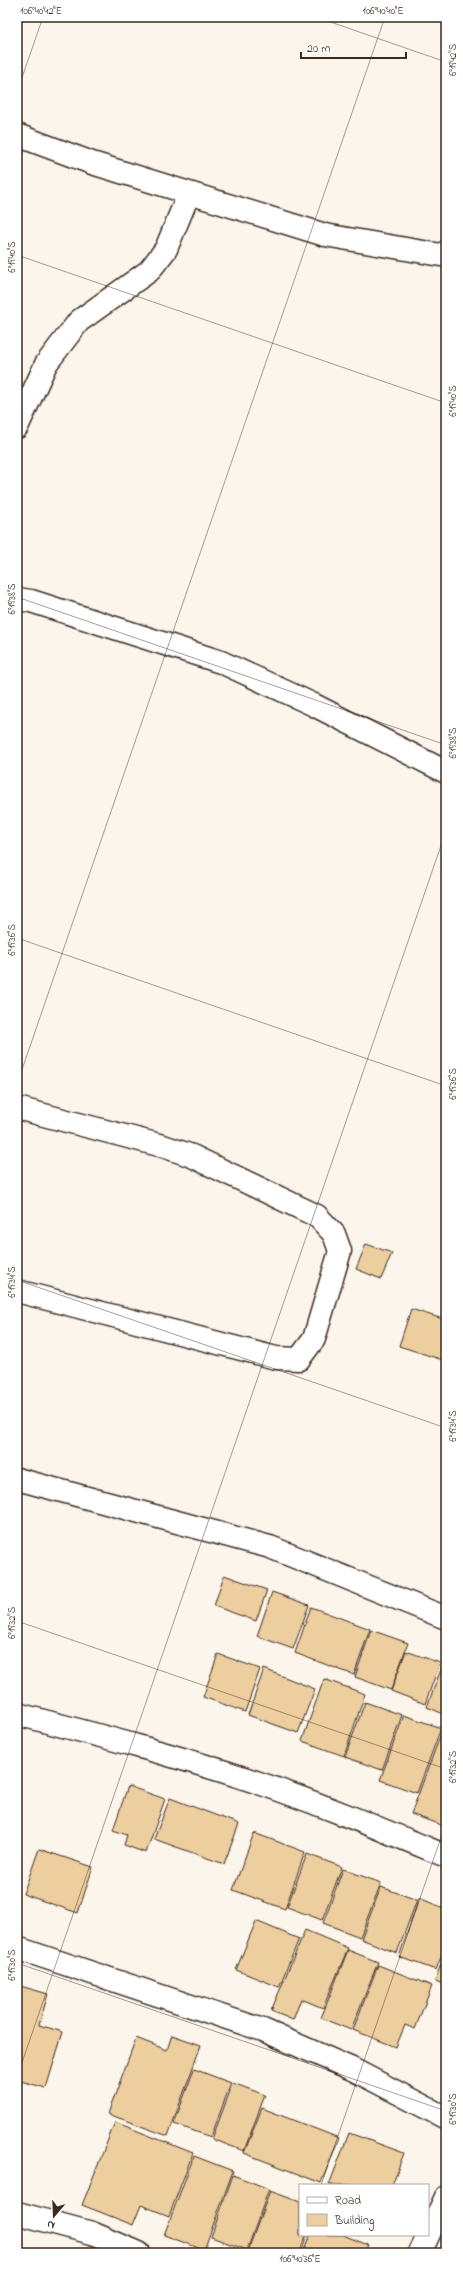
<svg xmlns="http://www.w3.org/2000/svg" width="463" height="2270" font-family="'Indie Flower',sans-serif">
<rect width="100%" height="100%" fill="#fbf5ec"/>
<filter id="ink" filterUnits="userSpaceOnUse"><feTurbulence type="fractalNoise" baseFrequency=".025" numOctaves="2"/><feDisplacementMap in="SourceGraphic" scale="8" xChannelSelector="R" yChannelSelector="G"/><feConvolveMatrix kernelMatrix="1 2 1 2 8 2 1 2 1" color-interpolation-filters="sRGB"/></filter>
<g filter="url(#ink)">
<!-- building -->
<path fill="#edce9f" stroke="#3b2a1e" d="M366 1244 392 1253 381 1279 356 1269Z
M411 1309 446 1320V1361L399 1346Z
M224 1575 267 1590 256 1621 214 1606Z
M272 1592 309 1605 293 1649 257 1636Z
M311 1607 370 1629 354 1675 295 1653Z
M371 1630 408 1643 391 1690 355 1677Z
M406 1651 440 1663 425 1704 391 1691Z
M218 1654 260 1669 245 1712 203 1697Z
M443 1664 446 1665V1715L427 1707Z
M264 1669 315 1689 298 1733 248 1715Z
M324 1679 365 1694 344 1756 302 1741Z
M365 1702 402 1715 382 1770 345 1757Z
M404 1715 441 1728 417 1793 380 1780Z
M442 1731 446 1732V1827L411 1814Z
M128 1786 165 1799 146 1853 124 1845 127 1835 113 1830Z
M170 1798 239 1824 224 1864 154 1839Z
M254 1833 305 1852 285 1909 233 1890Z
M39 1849 93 1867 78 1913 23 1894Z
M307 1854 342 1867 322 1920 287 1907Z
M343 1869 381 1883 360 1937 323 1923Z
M381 1887 417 1900 397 1953 361 1939Z
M419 1898 446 1909V1944L436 1970 399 1957Z
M256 1921 299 1939 279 1987 236 1970Z
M305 1930 348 1948 323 2008 301 1999 293 2020 271 2011Z
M348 1950 378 1962 351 2030 321 2018Z
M446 1950V1985L435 1981Z
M378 1965 432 1986 415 2029 405 2025 396 2047 353 2030Z
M17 1985 48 1994 39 2025 63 2032 46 2088 17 2080Z
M172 2035 201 2045 168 2136 108 2114 136 2038 167 2050Z
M194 2069 231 2083 211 2137 174 2124Z
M233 2083 265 2095 244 2151 212 2139Z
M262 2108 339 2138 321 2183 244 2153Z
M115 2122 193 2153 169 2216 141 2205 133 2225 82 2205Z
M349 2133 404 2153 392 2185H329Z
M194 2156 233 2171 204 2250 164 2235Z
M233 2175 269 2189 247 2250 211 2237Z
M270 2191 300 2202V2235H307L301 2253H247Z
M310 2235H343L368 2245 364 2253H303Z"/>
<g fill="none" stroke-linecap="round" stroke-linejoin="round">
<!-- minor casing -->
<g stroke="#3b2a1e" stroke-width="25">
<path id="minor" d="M17 135 92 163 325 235 441 255 446 252
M17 427 46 364 79 321 149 271 166 249 189 193
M17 599 31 601 221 662 314 705 446 772
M17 1108 163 1146 192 1156 317 1216 334 1234 340 1251 314 1339 299 1359 276 1358 17 1291
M17 1479 270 1547 446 1618
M17 1714C98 1735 178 1756 256 1782 321 1804 383 1830 446 1856
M17 1948 263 2030 352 2069 446 2118
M17 2213 92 2233 139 2253
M420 2253 446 2197"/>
</g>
<!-- minor -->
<use href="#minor" stroke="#fff" stroke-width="22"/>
</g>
</g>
<!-- ticks -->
<path fill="none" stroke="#3b2a1e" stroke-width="1" stroke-opacity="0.45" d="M316 17 446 62M17 92 43 17M17 255 446 403M17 597 446 745M17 938 446 1086M17 1084 385 17M17 1280 446 1428M17 1621 446 1769M17 1963 446 2111M17 2077 446 831M321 2185 446 1823M298 2253 304 2235"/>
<!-- margin -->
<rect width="463" height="2270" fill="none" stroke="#fff" stroke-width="44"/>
<!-- legend -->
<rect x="299" y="2184" width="130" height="52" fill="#ffffff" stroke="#b1aaa5"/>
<rect x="307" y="2197" width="20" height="6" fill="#ffffff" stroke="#b1aaa5"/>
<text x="335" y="2204" font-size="12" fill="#3b2a1e">Road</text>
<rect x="307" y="2214" width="20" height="12" fill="#edce9f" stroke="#b1aaa5"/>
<text x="335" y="2224" font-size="12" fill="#3b2a1e">Building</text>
<!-- north arrow -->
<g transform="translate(54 2216) rotate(199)" stroke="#ffffff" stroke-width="3" paint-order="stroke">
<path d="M0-3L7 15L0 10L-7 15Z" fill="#3b2a1e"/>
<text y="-6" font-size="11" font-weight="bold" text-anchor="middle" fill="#3b2a1e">N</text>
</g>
<!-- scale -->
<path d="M301 52v6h105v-6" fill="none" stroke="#3b2a1e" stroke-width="2"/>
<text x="307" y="52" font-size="12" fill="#3b2a1e" stroke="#ffffff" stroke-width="3" paint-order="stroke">20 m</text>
<rect x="22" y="22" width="419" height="2226" fill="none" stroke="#3b2a1e" stroke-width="1.5"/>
<g font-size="10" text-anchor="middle" fill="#3b2a1e">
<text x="41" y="14">106°40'42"E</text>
<text x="383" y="14">106°40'40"E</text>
<text transform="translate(452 60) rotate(-90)" y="4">6°19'42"S</text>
<text transform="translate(11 257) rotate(-90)" y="4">6°19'40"S</text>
<text transform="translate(452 401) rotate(-90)" y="4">6°19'40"S</text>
<text transform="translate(11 599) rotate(-90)" y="4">6°19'38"S</text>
<text transform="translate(452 743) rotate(-90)" y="4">6°19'38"S</text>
<text transform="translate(11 940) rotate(-90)" y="4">6°19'36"S</text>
<text transform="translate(452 1084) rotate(-90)" y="4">6°19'36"S</text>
<text transform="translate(11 1282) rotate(-90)" y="4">6°19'34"S</text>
<text transform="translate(452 1426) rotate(-90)" y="4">6°19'34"S</text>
<text transform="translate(11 1623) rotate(-90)" y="4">6°19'32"S</text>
<text transform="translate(452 1767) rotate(-90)" y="4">6°19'32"S</text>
<text transform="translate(11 1965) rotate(-90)" y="4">6°19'30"S</text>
<text transform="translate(452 2109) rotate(-90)" y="4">6°19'30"S</text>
<text x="300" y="2262">106°40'36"E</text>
</g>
</svg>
